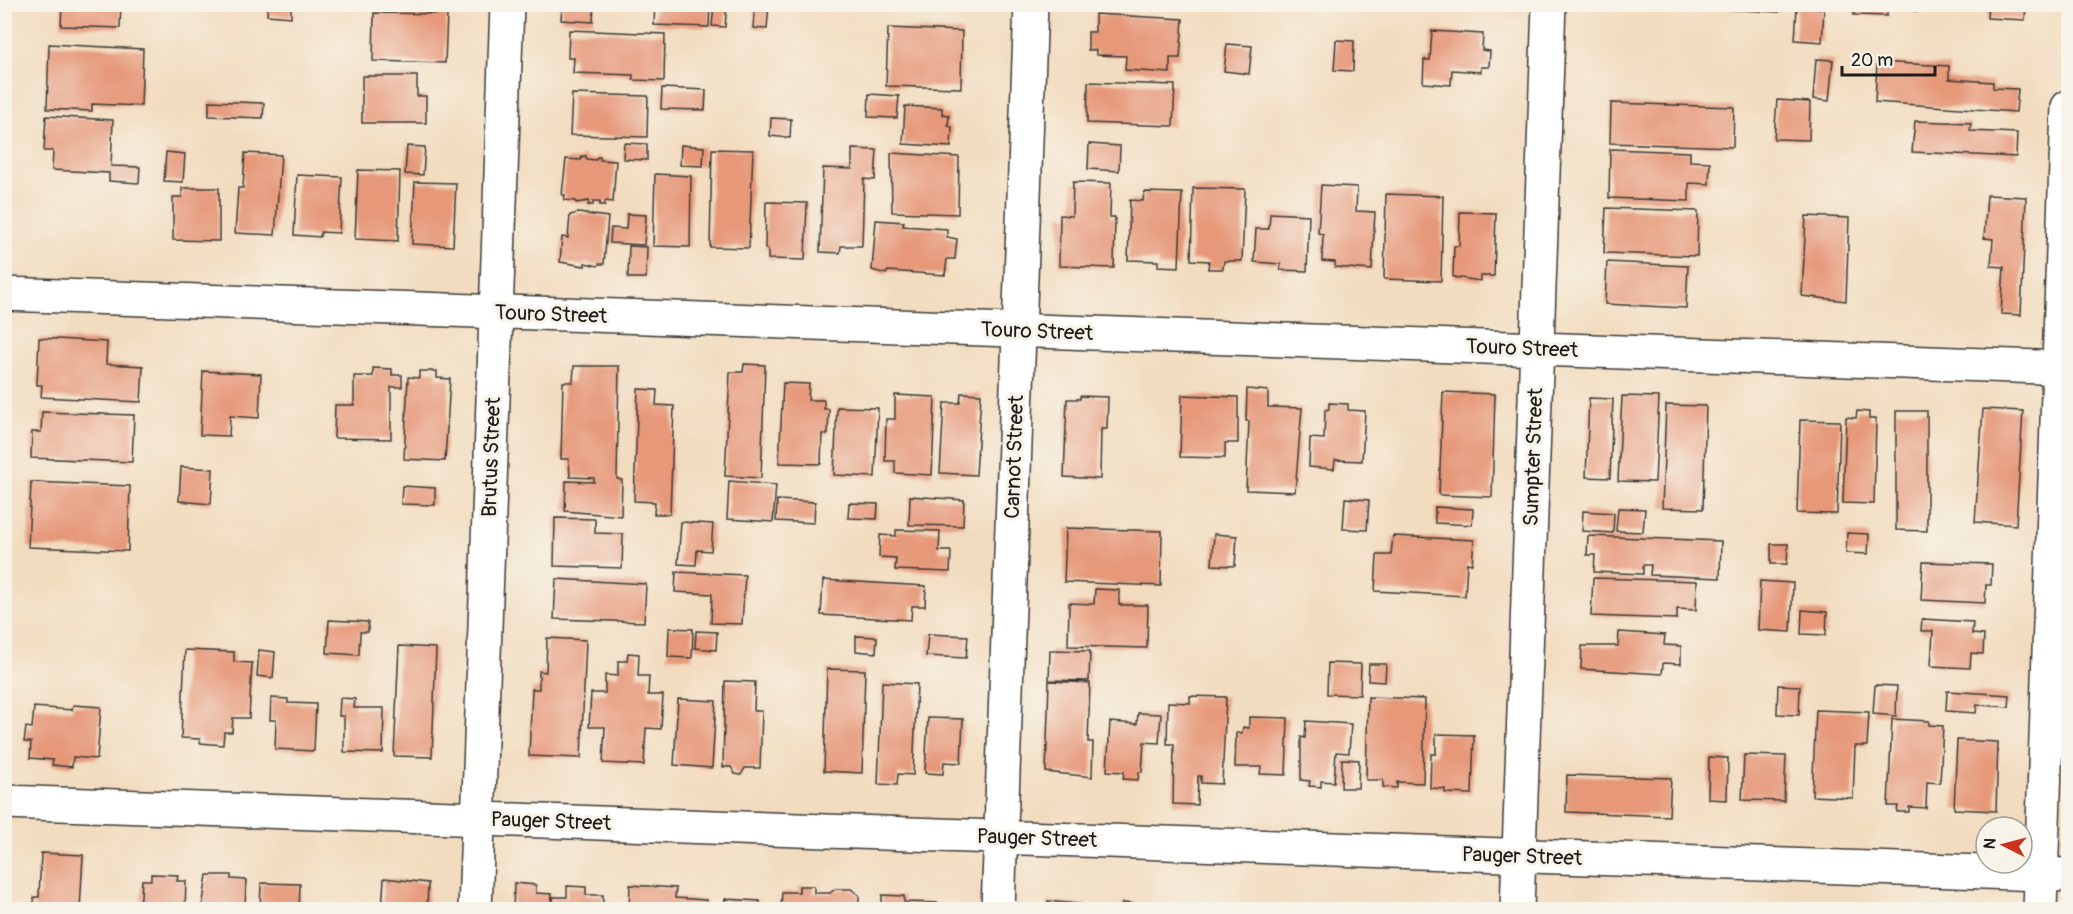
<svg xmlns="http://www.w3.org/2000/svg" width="2073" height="914" font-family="Pangolin,sans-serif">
<rect width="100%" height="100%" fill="#f7f3e8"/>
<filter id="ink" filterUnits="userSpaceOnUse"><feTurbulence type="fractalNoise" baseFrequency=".0167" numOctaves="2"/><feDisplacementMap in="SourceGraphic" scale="12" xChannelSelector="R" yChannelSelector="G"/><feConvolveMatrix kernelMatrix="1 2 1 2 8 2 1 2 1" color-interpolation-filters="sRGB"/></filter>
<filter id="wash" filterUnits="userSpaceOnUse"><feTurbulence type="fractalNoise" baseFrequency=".008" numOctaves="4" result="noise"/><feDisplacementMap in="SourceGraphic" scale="24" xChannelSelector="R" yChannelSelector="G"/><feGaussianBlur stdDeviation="1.35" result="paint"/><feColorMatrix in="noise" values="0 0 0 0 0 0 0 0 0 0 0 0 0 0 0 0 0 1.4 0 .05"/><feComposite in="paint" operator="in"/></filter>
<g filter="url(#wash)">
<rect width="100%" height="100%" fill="#f2dcbf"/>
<g id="blocks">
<!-- building -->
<path fill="#e69879" d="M62 4H121L120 28 61 26Z
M268 4H291V17L267 15Z
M562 4H594L593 22 561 20Z
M655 4H710L709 27 654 25Z
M714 4H727L725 27 712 26Z
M755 4H769L767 29 753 28Z
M1726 4H1779V12L1725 9Z
M1854 4H1887V16L1854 15Z
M1915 4H1935V7H1925V11H1914Z
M1988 4H2026L2025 20 1987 18Z
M1797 7 1824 9 1822 42 1795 40Z
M374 13 447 14 445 63 373 61Z
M1095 14 1183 19 1180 58H1170V73L1125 70 1126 56 1096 55V50H1088V32H1095Z
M888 28 962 31 961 88 886 86Z
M569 30 665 34 664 81 633 80V75L573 73 574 58H568Z
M1432 31 1483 34 1482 50 1490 51 1489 67H1481V72L1452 70 1451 85 1423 83 1424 60H1430Z
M1336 40 1354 41 1353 71 1334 70Z
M49 44 143 49 141 106 92 104V111L47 109Z
M1227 44 1252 46 1249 74 1224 71Z
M1816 59 1833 60 1829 101 1813 99Z
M1877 62 1949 66V79L1993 82V88L2018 89 2016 112 1875 102Z
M362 76H417V96H426V123H362Z
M1088 82 1175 85 1173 126 1087 123Z
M662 88 706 90 705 110 661 109Z
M572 94 648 96 647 137 570 135Z
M869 94 899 96 897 118 868 117Z
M1777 100 1810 102 1809 140 1774 139Z
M209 101 264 103 263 118 209 116Z
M1611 103 1734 107 1733 147 1610 143Z
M905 106 942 108V114L949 115 948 126 952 127 951 147 903 144Z
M46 116 113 120 111 166 140 167 139 183 109 181V173L52 170 53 151H44Z
M771 118 791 119 790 138 770 136Z
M1915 121 1971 123 1970 131 2017 133 2016 157 1912 152Z
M624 143 647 144V160L623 159Z
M1089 144 1120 146 1119 171 1088 169Z
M681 145 704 147 703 166 680 165Z
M407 146 425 147 423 175 405 174Z
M712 149 753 150 749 248 710 247Z
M852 149 877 150 875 180 864 179 862 246H841L840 253 820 252 823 168 852 169Z
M1610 149 1690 152V161L1710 162 1709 184 1689 183V201L1609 198Z
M166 152 185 154 183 182 164 181Z
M245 153 281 155 275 235 235 233 238 188H243Z
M891 153 959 157 958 214 892 212Z
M582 156H586V159L596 160 597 157H600V160L616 161 613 202 605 201V205H600V201H593V205H588L589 201 576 203V201L564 200 565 195H562L566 159 581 160Z
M358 170 400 171 398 241 355 239Z
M655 174 691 176 690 247 653 246Z
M297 175 342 177 339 233 321 232 320 237 294 235Z
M415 182 456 183 453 246 412 244Z
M1073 182 1111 183 1110 217H1115L1114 268 1059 266 1060 215 1072 216Z
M1321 185 1357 187 1356 211 1375 212 1372 270 1335 267V262L1322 261 1323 234 1318 233Z
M182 188H219V241L173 240V197H182Z
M1193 188 1245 189 1242 261H1224L1223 269H1208L1209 261 1191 260Z
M1144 192 1182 193 1179 267 1158 266V261L1128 260 1130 200 1143 201Z
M1386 194 1443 196 1441 281 1384 279Z
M1987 195 2026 197 2021 315 2001 314 2004 267 1991 266 1993 239 1984 238Z
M766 202 807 203 805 260 768 259V249L765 248Z
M1606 208 1698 211 1697 256 1604 253Z
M1460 212 1496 213 1494 276H1481V281L1453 277 1454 246H1459Z
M578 213 608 217 604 264H599L598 266 585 263V266L560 262 562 237 568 238 570 215Z
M1270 213 1309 215 1307 271 1280 270 1281 264 1254 262 1256 229H1269Z
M627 214 646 215 644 245 610 243 611 228 626 229Z
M1806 216 1849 218 1846 301 1802 296Z
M876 220 904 222 903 226 947 229V237L957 239 955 259H947L945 275 888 271 886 274 872 270Z
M629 246 647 247 646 278H628Z
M1607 262 1688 266 1686 308 1605 304Z
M39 338 107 342 106 364 143 366 141 402 41 397 42 385H37Z
M744 364 765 365 761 478 725 476 730 372H743Z
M574 366H619L617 479 622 480 621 516 565 511 566 481 594 482V478L570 477 569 459H561L563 382H573Z
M373 368 392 369V375H402V387H391V439L334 438 335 405H354V376H373Z
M203 371 261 374 259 418 230 416 229 436 200 435Z
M419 371H437V378L450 379 445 461 404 459 408 377 419 378Z
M783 383 809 384 808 400H824V409H829L828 434H822L821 464 779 463Z
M638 389 657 390 656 405 674 406 670 514H654L655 502 634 501Z
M1247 389 1268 391V407L1302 408 1295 492 1246 490 1249 421H1246Z
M1443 392 1495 394 1492 497 1439 495Z
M961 393 981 394 976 475 940 473 944 403H960Z
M895 395 935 397 932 475 895 473V461H885L886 419H895Z
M1182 395 1238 397V443H1225V458L1180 457Z
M1080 396 1108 397 1107 429H1101L1100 479 1064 477 1067 399H1080Z
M1622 396 1659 397 1655 482 1618 481Z
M1589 398 1613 399 1610 478 1586 477Z
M1329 403 1348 404V410L1365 411 1362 461 1335 460 1334 469 1309 467 1310 438 1324 439 1325 410 1329 409Z
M1666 405 1706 406 1703 509 1662 508Z
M837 407 878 408 875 477 834 475Z
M1983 409 2023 411 2016 525 1975 522Z
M1857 411 1869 412V419H1876L1874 504 1843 503 1846 417 1856 418Z
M1896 411H1927V531L1896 530Z
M42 412 134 415 132 462 31 458 32 432H41Z
M1800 420 1840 421 1837 514 1797 513Z
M181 467 213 469 211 504 179 501Z
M729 481 776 485 773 522 727 519Z
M31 482 130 486 128 551 28 547Z
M402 486 435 488V505L401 504Z
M910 496 964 500 963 526 909 525Z
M1345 498 1369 500 1367 530 1343 529Z
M777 500 815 502 814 523 776 521Z
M849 503 878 504 877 519 848 518Z
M1435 507 1473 509 1472 525 1435 523Z
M1618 508 1645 509 1643 532 1616 531Z
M1583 511 1614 513 1613 533 1582 531Z
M555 518 595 519V533L623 534 622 568 554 566Z
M681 522 713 524 711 551 697 550 696 565 678 564Z
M1066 528 1162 531 1161 586 1064 582Z
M896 530 940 531 939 551H951L950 572 895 570 896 558 879 557 880 535 896 536Z
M1847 533 1869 534 1868 554 1846 553Z
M1214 534 1237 536 1235 566 1212 565Z
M1393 536 1474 540 1472 564 1467 563 1465 596 1375 591 1377 555H1391Z
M1588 536 1721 541 1720 578 1650 575 1651 565H1643V574L1594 572 1595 555H1587Z
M1771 544H1788L1787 564H1771Z
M1923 562 1992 564 1991 585H1986L1985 603 1921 600Z
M676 572 745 575 742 624 711 623 712 594 675 592Z
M1593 578 1697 581 1696 610 1677 609V619L1591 616Z
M556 579 646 584 644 622 554 619Z
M823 580 926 586 925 606H912L911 620 821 615Z
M1760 581 1793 583 1791 632 1758 630Z
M1095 589 1119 590V605H1148L1147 648 1068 646 1069 603 1094 604Z
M1802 610 1827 612 1826 635 1801 634Z
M1922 619 1973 622 1972 634 1984 635 1983 654 1971 653 1970 668 1931 666 1933 631H1921Z
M329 620 368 622V632H360L359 655 327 653Z
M669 628 693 629 692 658 668 657Z
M696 631 717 632 716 650 695 648Z
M1619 632 1665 635 1664 645 1681 646V664L1663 663 1662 674 1581 669 1582 646H1618Z
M928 634 968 636 966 658 926 656Z
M856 636 877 637 876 653 856 651Z
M547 638 586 640 581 758 529 756 532 689H539V671L546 672Z
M399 646 436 648 432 757 394 756Z
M185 650 234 652V662L252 663 249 718H233L232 732H224L223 745 200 743V739L181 738Z
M259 650 275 652 273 678 257 676Z
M1050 650 1090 651 1089 681 1049 680Z
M628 653 639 654 638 676H649L648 695H663L661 729 646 728 644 765 603 763 605 727H589L591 693H605V675L618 676V661H627Z
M1328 663 1361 664 1360 695 1327 694Z
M1369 664H1386L1385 682 1368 681Z
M827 669 865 670 862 773 824 771Z
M725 681 755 682 754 711H762L760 768H745L741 775 735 774 731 767H723Z
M1049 681 1090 683 1088 742H1093L1092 777 1046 772Z
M882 682 917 684 913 775 898 774 897 785 878 784Z
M1778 685 1800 686 1799 715 1777 714Z
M1875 685 1897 686 1896 716 1873 714Z
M1947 691 2010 695 2009 707 1977 705 1976 713 1946 711Z
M1190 696 1226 697 1222 784 1201 783V776H1198L1197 805 1173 804 1174 744H1167L1168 702 1190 703Z
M1368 697 1425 699 1423 783 1397 782V788L1383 787V780H1366Z
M271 698 288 699V703L316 704 314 751 275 749 276 720H270Z
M340 698 355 699 354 708H384L383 753 344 752V716H339Z
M678 699 716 701 712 768 674 765Z
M73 705 101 707 97 759 73 757 72 767 52 765 53 760 30 758 31 742H24L26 727 32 728 34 707 72 710Z
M1816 710 1869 712 1867 746H1855L1853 798 1812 796Z
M1138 713 1161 714 1159 743 1144 742 1142 772H1139L1138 780 1123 779 1124 772 1107 771 1110 722 1137 724Z
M1249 717 1288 718 1286 775 1260 774 1261 767H1235L1236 733H1242L1243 727 1249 728Z
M928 718 963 719 961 763 944 762 943 774 925 773Z
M1892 719 1929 721V725L1943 726 1940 783 1927 782 1926 808 1909 807V812H1897L1898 806H1888Z
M1306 721 1351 724 1349 753 1336 752 1334 782 1321 781V787L1309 786 1310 781 1301 780V737L1305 738Z
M1436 734 1474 735 1472 794 1445 793V789L1430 788 1431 754H1436Z
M1957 740 1998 742 1996 811 1954 809Z
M1744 755 1786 756 1784 801 1742 800Z
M1709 757 1728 758 1727 800 1708 799Z
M1342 759 1359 760 1358 788H1341Z
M1567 775 1671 778 1669 816 1566 812Z
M41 853 83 855 80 910H33L34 897H39Z
M151 874 178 875 177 881H186L185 910H140L142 880H151Z
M207 875H231V879L246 880 245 910 202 908Z
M384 878 428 883 427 910H382Z
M261 883 300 884 299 910H260Z
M514 883 536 885V893L552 894 551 910H513Z
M630 885 676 888 675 898 706 900V910H629Z
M567 886 586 887V895H603V910H553V897H567Z
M799 886H814V893H830L835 889H851L859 895V910H781L782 892H799Z
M882 895 904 896V902L937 903 936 910H882Z
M725 899 760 901V910H724Z
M1048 901 1085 905V910H1047Z
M1122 903 1138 904V910H1121Z
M1583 904 1629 906V910H1583Z
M1168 905 1184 906V910H1168Z
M1232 906 1268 908V910H1231Z"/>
</g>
</g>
<g filter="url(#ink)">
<use href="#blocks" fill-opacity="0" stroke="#3c3934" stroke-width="1.5"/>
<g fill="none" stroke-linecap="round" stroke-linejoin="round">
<!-- minor casing -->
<g stroke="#3c3934" stroke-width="36">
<path id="minor" d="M4 294 2068 368
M4 802 2068 875
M475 910 507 4
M998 910 1031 4
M1517 910 1549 4
M2040 910 2068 107"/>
</g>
<!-- minor -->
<use href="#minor" stroke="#fff" stroke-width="33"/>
</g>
</g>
<g text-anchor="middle" stroke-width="6" stroke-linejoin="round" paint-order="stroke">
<!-- street labels -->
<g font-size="21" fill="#1c1c1c" stroke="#f7f3e8">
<text transform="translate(551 314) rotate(2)" y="7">Touro Street</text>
<text transform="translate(1037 331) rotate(2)" y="7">Touro Street</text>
<text transform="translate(1522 348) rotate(2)" y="7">Touro Street</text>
<text transform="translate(491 457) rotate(-88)" y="7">Brutus Street</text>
<text transform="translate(1014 457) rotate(-88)" y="7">Carnot Street</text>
<text transform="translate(1533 457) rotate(-88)" y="7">Sumpter Street</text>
<text transform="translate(551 821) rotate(2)" y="7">Pauger Street</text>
<text transform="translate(1037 838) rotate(2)" y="7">Pauger Street</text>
<text transform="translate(1522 856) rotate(2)" y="7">Pauger Street</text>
</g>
</g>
<!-- margin -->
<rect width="2073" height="914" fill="none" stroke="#f7f3e8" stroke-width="24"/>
<!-- north arrow -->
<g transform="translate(2004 845) rotate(276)"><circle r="28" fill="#f7f3e8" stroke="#9f9d96" stroke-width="1.5"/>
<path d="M0-4.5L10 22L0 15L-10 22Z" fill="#c8321e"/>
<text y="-9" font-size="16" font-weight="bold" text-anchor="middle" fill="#1c1c1c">N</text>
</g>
<!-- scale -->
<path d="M1842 66v9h93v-9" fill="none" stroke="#1c1c1c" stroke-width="3"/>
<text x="1851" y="66" font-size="18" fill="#1c1c1c" stroke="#f7f3e8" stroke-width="4.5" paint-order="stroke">20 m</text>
</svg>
